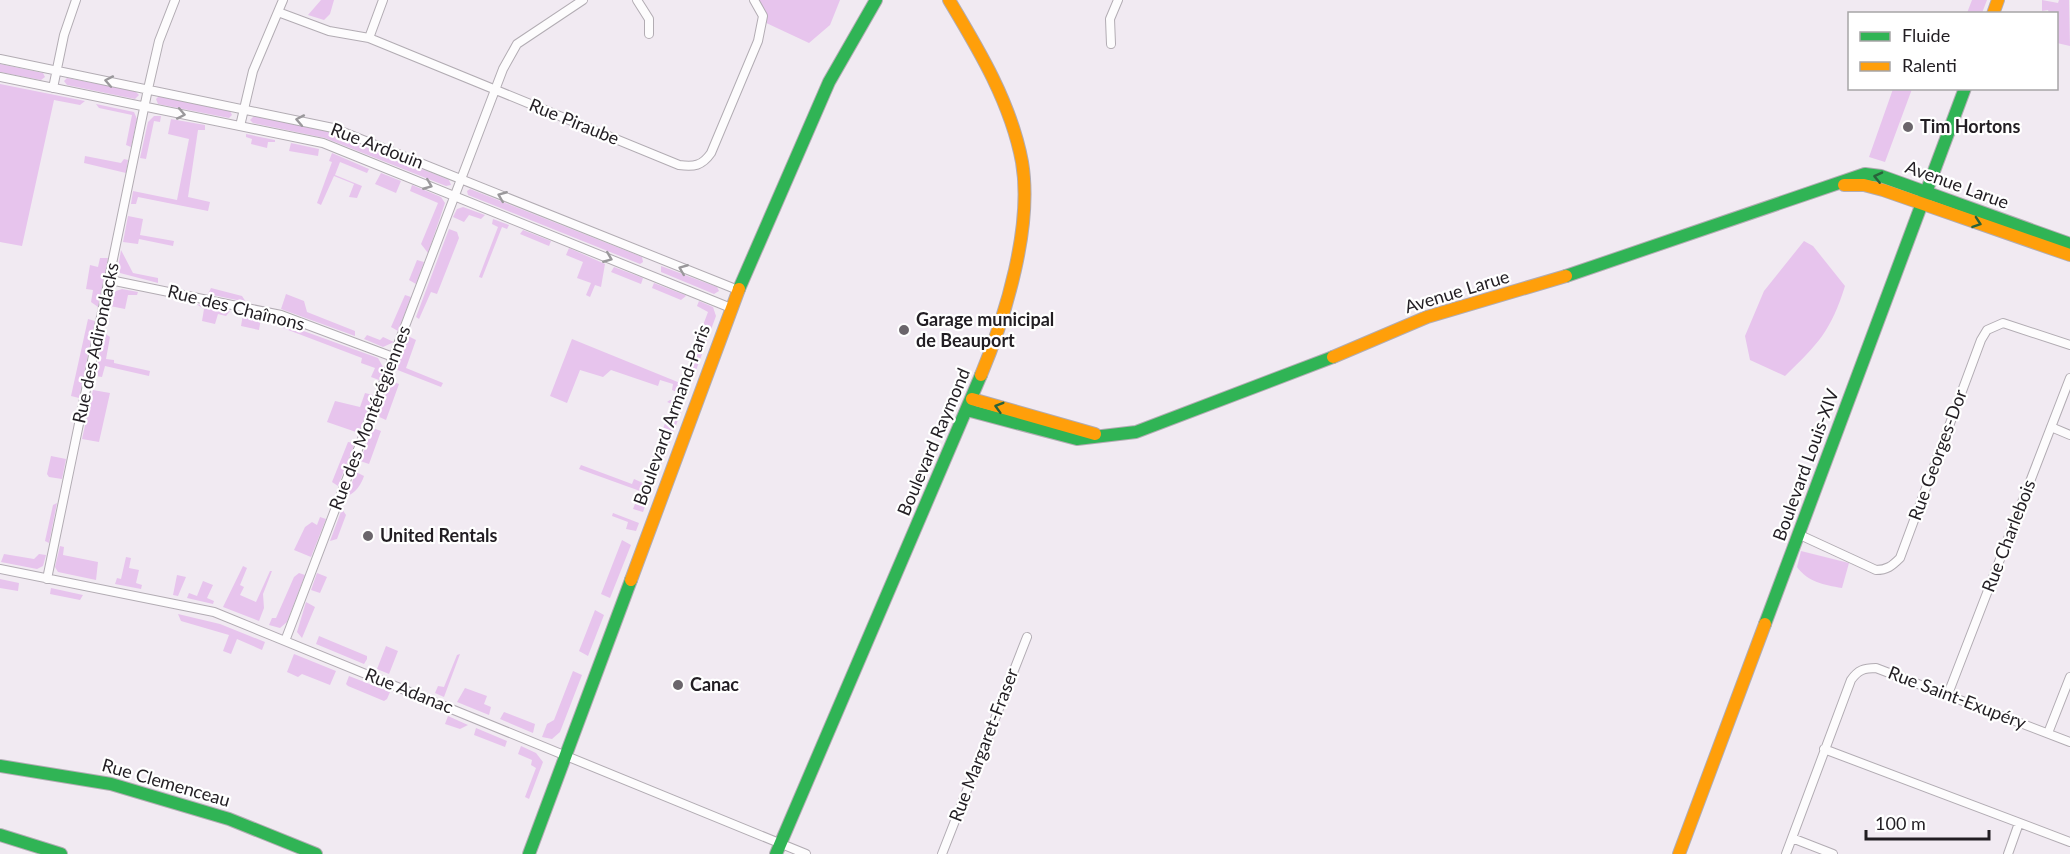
<svg xmlns="http://www.w3.org/2000/svg" width="2070" height="854" font-family="Lato,sans-serif">
<rect width="100%" height="100%" fill="#f1eaf2"/>
<!-- green -->
<path fill="#e7c4ed" d="M321 0H334L330 14 324 20 308 15Z
M754 0H840L830 25 809 43 762 21Z
M1972 0H1987L1982 13H1967Z
M2042 0 2058 3 2059 0H2069L2070 46 2057 43 2056 14 2049 13 2048 10 2042 11Z
M0 64 43 73 45 77 41 80 0 72Z
M67 78 135 91 139 95 135 99 67 85 64 81Z
M0 84 85 101 80 105 54 100 22 246 0 242Z
M1893 89H1912L1885 162 1869 157Z
M159 96 230 111 232 115 229 118 158 104 156 99Z
M96 104 134 112 137 119 131 147 126 145 132 115 99 108Z
M154 116H161L160 122 154 121 146 159 140 158 148 122Z
M254 116 324 130 449 180 451 185 446 186 325 138 253 123 250 120Z
M171 119 205 125V130H198L188 197 210 202 208 211 138 197 136 204H131L133 191 177 200 189 139 168 134Z
M246 134 275 140V142H268L267 148 251 144 252 139 246 137Z
M291 143 319 149 318 156 289 151Z
M332 153 369 169 367 173 340 162 335 175 362 186 357 198 349 197 354 184 334 176 321 205 317 203 332 162 329 161Z
M85 156 121 163 124 159 128 160 126 173 84 163Z
M381 173 401 181 396 193 375 184Z
M412 185 441 197 445 203 428 253 421 244 438 203 410 191Z
M470 189 642 257 643 262 640 264 468 195 467 191Z
M463 207 485 215 481 219 469 215 464 222 453 217 457 209Z
M128 216 143 219 140 235 174 241 173 246 139 239 138 244 123 242Z
M493 219 509 225 507 229 502 227 482 278 479 277 498 227 492 224Z
M449 229 457 232 459 238 437 294 431 292 419 319 416 317Z
M523 230 551 241 549 246 520 234Z
M1804 241 1813 246 1845 286C1831 331 1818 344 1785 376L1750 360 1745 336 1764 291Z
M569 248 605 264 601 287 595 285 590 297 586 295 591 283 577 278 583 262 566 255Z
M121 250 133 273 158 278V283L120 273 118 268Z
M100 258H108L98 307 91 302 93 290 86 289 90 265 98 267Z
M417 260 424 262 416 284 409 280Z
M661 266 717 287 719 291 714 294 661 272Z
M614 267 643 278 641 284 611 272Z
M654 283 685 295 686 296 681 300 652 288Z
M211 288 242 296 246 302 208 294Z
M122 289 138 292 137 295H128L125 309 110 306 113 292Z
M286 294 304 301 307 312 355 331V336L281 309Z
M405 295 411 297 398 331 391 327Z
M699 301 713 307 716 316 695 373 691 370 689 362 708 312 697 306Z
M196 304 230 311 226 316 218 314 215 324 202 321 204 309Z
M243 314 261 318 259 330 241 326Z
M88 319 95 321 79 398 71 396Z
M276 321 378 358 383 367 379 380 371 377 375 368 361 363 362 358 275 325Z
M104 333 110 337 106 359 114 360V363L150 371 149 376 105 366 102 377 95 376Z
M367 335 380 340 383 337 394 342 383 347 364 339Z
M408 336 416 340 406 368 443 383 441 387 395 369Z
M572 339 690 387 687 396 672 390 673 384 660 380 658 386 611 370 603 377 580 370 567 403 550 396Z
M391 381 399 384 386 420 377 416Z
M93 390 110 393 99 442 82 439Z
M365 393 373 395 359 433 327 422 335 401 360 407Z
M670 400 684 404 656 478 645 474 642 468 648 470 672 404 667 402Z
M373 428 381 431 369 464 360 461Z
M348 442 355 443 338 486 332 482Z
M51 456 66 459 62 479 49 477 47 474Z
M581 465 632 484 634 479 652 487 643 512 633 509 640 491 579 469Z
M356 472 364 476C362 483 355 494 347 496Z
M57 503 49 543 45 541 53 505Z
M342 509 346 515 337 539 330 541Z
M613 513 639 523 636 531 626 529 628 522 612 516Z
M320 517 326 519 311 557 294 550 305 527 312 522 317 525Z
M622 540 631 545 610 598 601 594Z
M60 546 64 547 63 555 98 562 96 580 58 572 55 567Z
M1801 551 1849 563 1842 588C1824 585 1808 582 1797 567Z
M4 554 34 559 39 554 46 555 43 566 37 569 1 562Z
M126 557 131 558 129 568 139 570 136 583 142 585 141 589 115 584 117 578 121 579Z
M243 566 247 568 240 585 244 587 240 595 256 602 270 571H272L263 594 264 608 259 621 223 607Z
M299 573 305 575 287 622 280 628 269 625 272 618H276L294 577Z
M317 573 327 577 320 593 311 590Z
M177 575 186 577 178 596 173 595Z
M0 579 19 583 18 591 0 588Z
M203 581 213 585 207 598 214 601 213 604 187 598 189 593 197 596Z
M51 588 83 595 80 600 50 594Z
M306 602 315 607 302 638 297 632Z
M595 610 604 615 588 656 579 651Z
M178 614 220 624 265 642 262 650 237 639 231 654 223 651 229 635 181 621Z
M319 636 367 656V659L364 664 316 644Z
M386 646 398 651 389 674 377 669Z
M294 654 336 671 330 685 302 674 298 677 287 672Z
M460 654 444 697 435 693 438 686 444 687 457 655Z
M573 671 582 675 560 732 552 739 542 737 547 724 554 720Z
M349 676 390 692 387 699 384 701 348 686 346 684Z
M465 688 487 696 484 704 491 707 489 715 457 702Z
M504 712 535 724 533 733 500 719Z
M448 716 468 725 460 729 445 724Z
M476 728 507 741 505 747 474 735Z
M521 746 536 753 543 762 529 799 525 797 536 768 531 765 532 760 518 754Z"/>
<g fill="none" stroke-linecap="round" stroke-linejoin="round">
<!-- street casing -->
<g stroke="#b2acb3" stroke-width="10">
<path id="street" d="M637 0 649 19V34
M278 12 329 31 369 38 679 165C694 167 702 166 711 153L758 41 763 16 754 0
M369 38 383 0
M1111 44 1110 19 1118 0
M0 59 333 128 738 290
M0 77 323 143 731 308
M53 88 64 35 76 0
M240 126 253 71 283 0
M110 280 281 315 393 357
M2051 427 2070 435
M1800 535 1876 570C1887 570 1892 566 1900 558L1981 340 1987 330 2003 323 2070 345
M0 569 214 612 806 854
M47 579 148 89 159 41 175 0
M285 641 503 69 517 44 583 0
M1948 694 2070 378
M2048 733 2070 677
M1824 749 2070 842
M1792 838 1833 854
M942 854 1027 637
M1786 854 1851 680C1858 670 1864 668 1876 668L2070 742
M2008 854 2019 823"/>
</g>
<!-- fast casing -->
<g stroke="#b2acb3" stroke-width="14">
<path id="fast" d="M1566 276 1865 174 1881 176 2070 244
M739 289 829 82 876 0
M967 410 1077 439 1136 432 1333 357
M1765 624 1965 88
M0 766 111 784 229 819 316 854
M0 835 61 854
M529 854 631 580
M776 854 981 375"/>
</g>
<!-- slow casing -->
<g stroke="#b2acb3" stroke-width="14">
<path id="slow" d="M949 0C979 50 1011 103 1022 162 1033 226 1006 315 981 375
M1993 14 1998 0
M1844 185H1864L1883 190 2070 255
M1333 357 1427 317 1566 276
M972 399 1095 434
M631 580 739 289
M1679 854 1765 624"/>
</g>
<!-- street -->
<use href="#street" stroke="#fdfcfd" stroke-width="8"/>
<!-- fast -->
<use href="#fast" stroke="#30b455" stroke-width="12"/>
<!-- slow -->
<use href="#slow" stroke="#ff9f0a" stroke-width="12"/>
</g>
<!-- one-way arrows -->
<defs><path id="oneway-chevron" d="M-2-3.5L2.5 0L-2 3.5" fill="none" stroke-width="1.6" stroke-linecap="round" stroke-linejoin="round" transform="scale(1.5)"/></defs>
<g stroke="#9a989b">
<use href="#oneway-chevron" transform="translate(109 81) rotate(-169)"/>
<use href="#oneway-chevron" transform="translate(181 114) rotate(11)"/>
<use href="#oneway-chevron" transform="translate(300 120) rotate(-169)"/>
<use href="#oneway-chevron" transform="translate(428 185) rotate(22)"/>
<use href="#oneway-chevron" transform="translate(502 196) rotate(-158)"/>
<use href="#oneway-chevron" transform="translate(608 258) rotate(22)"/>
<use href="#oneway-chevron" transform="translate(683 269) rotate(-158)"/>
</g>
<g stroke="#28623a">
<use href="#oneway-chevron" transform="translate(1878 177) rotate(-167)"/>
<use href="#oneway-chevron" transform="translate(1977 223) rotate(19)"/>
<use href="#oneway-chevron" transform="translate(999 407) rotate(-164)"/>
</g>
<!-- markers -->
<g fill="#6a656b" stroke="#fff" stroke-width="2">
<circle cx="1908" cy="127" r="6"/>
<circle cx="904" cy="330" r="6"/>
<circle cx="368" cy="536" r="6"/>
<circle cx="678" cy="685" r="6"/>
</g>
<g text-anchor="middle" stroke-width="4.5" stroke-linejoin="round" paint-order="stroke">
<!-- street labels -->
<g font-size="18" fill="#221e23" stroke="#fff">
<text transform="translate(574 122) rotate(22)" y="6">Rue Piraube</text>
<text transform="translate(377 146) rotate(21)" y="6">Rue Ardouin</text>
<text transform="translate(1957 185) rotate(20)" y="6">Avenue Larue</text>
<text transform="translate(1457 292) rotate(-17)" y="6">Avenue Larue</text>
<text transform="translate(236 308) rotate(14)" y="6">Rue des Chaînons</text>
<text transform="translate(96 343) rotate(-78)" y="6">Rue des Adirondacks</text>
<text transform="translate(672 415) rotate(-70)" y="6">Boulevard Armand-Paris</text>
<text transform="translate(370 418) rotate(-69)" y="6">Rue des Montérégiennes</text>
<text transform="translate(934 442) rotate(-67)" y="6">Boulevard Raymond</text>
<text transform="translate(1938 455) rotate(-70)" y="6">Rue Georges-Dor</text>
<text transform="translate(1806 465) rotate(-70)" y="6">Boulevard Louis-XIV</text>
<text transform="translate(2009 536) rotate(-69)" y="6">Rue Charlebois</text>
<text transform="translate(409 691) rotate(22)" y="6">Rue Adanac</text>
<text transform="translate(1957 698) rotate(21)" y="6">Rue Saint-Exupéry</text>
<text transform="translate(984 745) rotate(-69)" y="6">Rue Margaret-Fraser</text>
<text transform="translate(166 783) rotate(16)" y="6">Rue Clemenceau</text>
</g>
<!-- poi labels -->
<g font-size="18" font-weight="bold" fill="#221e23" stroke="#fff" text-anchor="start">
<text x="1920" y="133">Tim Hortons</text>
<text x="916" y="326">Garage municipal<tspan x="916" dy="21">de Beauport</tspan></text>
<text x="380" y="542">United Rentals</text>
<text x="690" y="691">Canac</text>
</g>
</g>
<!-- legend -->
<rect x="1848" y="12" width="210" height="78" fill="#ffffff" stroke="#a7a5a7" stroke-width="1.5"/>
<rect x="1860" y="32" width="30" height="9" fill="#30b455" stroke="#a7a5a7" stroke-width="1.5"/>
<text x="1902" y="42" font-size="18" fill="#221e23">Fluide</text>
<rect x="1860" y="62" width="30" height="9" fill="#ff9f0a" stroke="#a7a5a7" stroke-width="1.5"/>
<text x="1902" y="72" font-size="18" fill="#221e23">Ralenti</text>
<!-- scale -->
<path d="M1866 830v9h123v-9" fill="none" stroke="#221e23" stroke-width="3"/>
<text x="1875" y="830" font-size="18" fill="#221e23" stroke="#ffffff" stroke-width="4.5" paint-order="stroke">100 m</text>
</svg>
